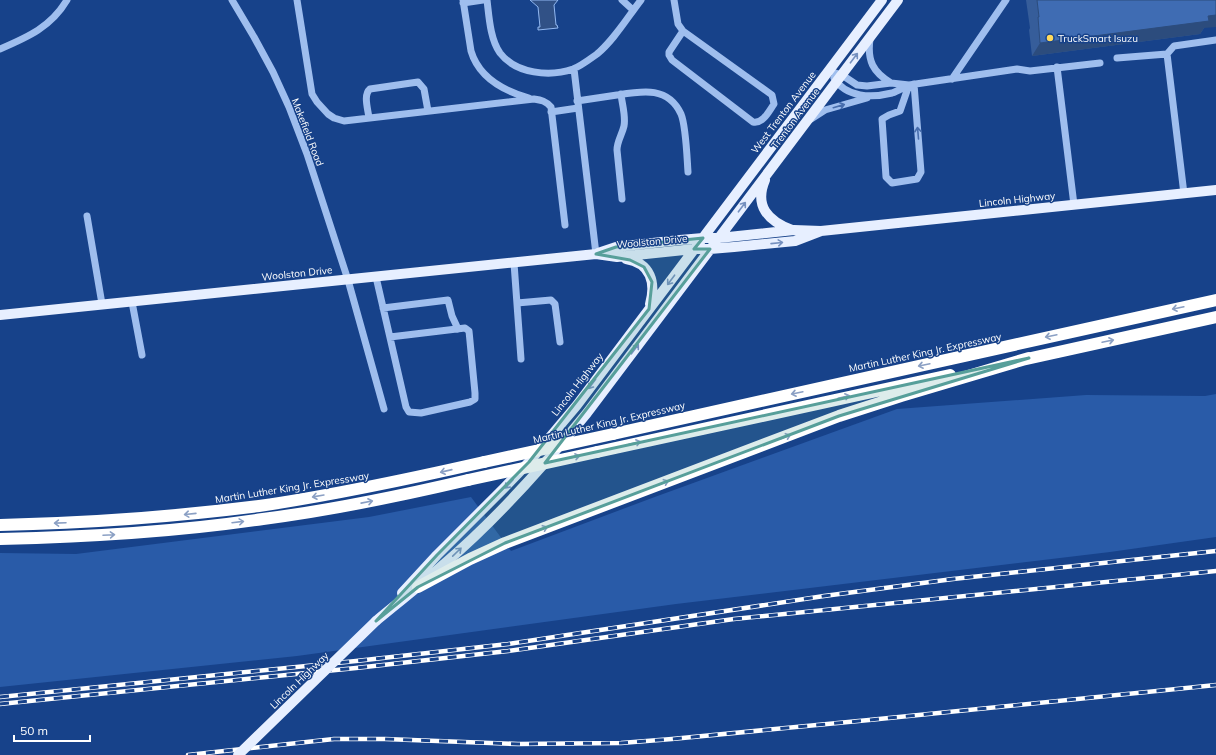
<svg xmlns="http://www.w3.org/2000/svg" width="1216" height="755" font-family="Mulish,sans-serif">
<rect width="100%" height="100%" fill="#17428a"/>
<!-- green -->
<path fill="#295ba8" d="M1216 394V537L1110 552 676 604 297 656 0 687V553L76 554 369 517 471 497 511 551 652 498 897 409 1086 395 1205 396Z"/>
<!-- water -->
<path fill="#315186" stroke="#92b8f1" d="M530 0H558L554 5 556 25H557L558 28 538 30V27H540L538 7Z"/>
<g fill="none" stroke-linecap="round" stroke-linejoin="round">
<!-- minor -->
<path stroke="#9fbeee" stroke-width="7" d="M232 0 254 37 273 72 289 107 307 154 348 280 384 409
M297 0 312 94 317 102 328 114 334 118 344 121 534 99C541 100 546 101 551 107L565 225
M463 0 471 51C479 78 504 91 529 98
M487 0C489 16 490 39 500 53 516 74 550 77 573 69 581 66 590 59 597 54 614 40 627 18 641 0
M622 0 633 10
M674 0 678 24 683 31 772 95 774 104C769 111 763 124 753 122L672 60 669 55V52L683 31
M463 3 483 0
M870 39C867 61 873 72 891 83
M0 49C28 37 51 27 67 0
M1167 54 1184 194
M1117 58 1167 54 1174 46 1216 40
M1057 67 1074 205
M574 69 596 254
M829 71 842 75 857 85 867 86 891 83 909 85 1017 69 1030 71 1100 63
M834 78C846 98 872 98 892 93 898 91 904 87 909 85
M952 79 1006 0
M909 85 900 111 889 115 882 119 886 177 892 183 917 179 921 172 914 84
M621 94C622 104 626 116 624 126 622 135 617 141 617 150L622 199
M577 101C591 99 604 97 617 95 642 91 668 86 681 114 686 126 687 158 688 172
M551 112 578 108
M369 118C368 109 363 95 370 89L418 82 424 89 428 111
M811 119 825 110 867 98
M87 216 102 304
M514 263 521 359
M376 277C386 320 396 364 406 407L409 412 421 413 470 402 475 399V393L469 331 465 328 390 337
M132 302 142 355
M517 303 551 300 555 304 560 342
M383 308 448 300 452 316 458 329"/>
<!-- major -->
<path stroke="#e7efff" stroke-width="10" d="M765 180C754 206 768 221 792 230
M598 253 616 247 680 240 703 238H719L794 230 821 231 1216 190
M626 259C651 263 656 283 650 304
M0 315 596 254 617 257 694 249H710L734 247 795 241 821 231
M402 593 437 555 503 489 529 462 577 405 882 0
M376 621C399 602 422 584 444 564 497 519 543 467 587 413L898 0"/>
<!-- highway -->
<path stroke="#fff" stroke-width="12" d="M1022 360 1216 317
M613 434 1216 300
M597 452 950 375
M0 525C87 523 173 517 259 506 335 495 409 479 484 462
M0 539C88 537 176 532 263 519 332 510 400 496 468 480
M418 587 470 559 505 543 839 416 901 396 1029 358"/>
<!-- rail casing -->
<g stroke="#fff" stroke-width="4.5">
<path id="rail" d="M0 697 356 661 508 644 824 596 953 579 1216 551
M0 704 356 668 508 651 734 619 1216 571
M188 755 334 739H385L518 744 621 743 672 739 869 720 1216 685"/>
</g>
<!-- rail -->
<use href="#rail" stroke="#17428a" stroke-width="3" stroke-dasharray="9" stroke-linecap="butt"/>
<!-- major-bridge -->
<path stroke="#e7efff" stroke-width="10" d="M238 755 376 621"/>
<!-- highway-bridge -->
<path stroke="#fff" stroke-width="12" d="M484 462 613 434
M468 480 597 452"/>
</g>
<!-- wall -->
<path fill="#365d9a" d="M1026 0H1216L1204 28 1200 34 1032 56 1029 30 1030 28Z"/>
<!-- shaded-wall -->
<path fill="#2c4c7d" d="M1216 15V27L1204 28 1200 34 1032 56 1040 43Z"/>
<!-- building -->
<path fill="#3f6cb3" stroke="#2c4c7d" d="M1037 0H1216V15L1208 16 1209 21 1040 43 1038 17H1039Z"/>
<!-- one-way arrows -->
<defs><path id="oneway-shaft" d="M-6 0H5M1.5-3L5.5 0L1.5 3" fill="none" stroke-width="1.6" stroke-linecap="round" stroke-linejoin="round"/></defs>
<g stroke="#7590bf">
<use href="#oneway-shaft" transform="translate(854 58) rotate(-53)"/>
<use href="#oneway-shaft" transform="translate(742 207) rotate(-53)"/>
<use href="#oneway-shaft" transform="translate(777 243) rotate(-6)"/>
<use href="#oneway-shaft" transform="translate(671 280) rotate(127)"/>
<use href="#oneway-shaft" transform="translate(635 349) rotate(-53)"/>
<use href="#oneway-shaft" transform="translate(592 384) rotate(127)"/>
<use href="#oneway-shaft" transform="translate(509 484) rotate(133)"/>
<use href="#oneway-shaft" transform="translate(457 552) rotate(-44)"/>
</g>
<g stroke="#476dad">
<use href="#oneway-shaft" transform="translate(839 106) rotate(-16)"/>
<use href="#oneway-shaft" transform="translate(918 133) rotate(-95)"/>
</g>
<g stroke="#8ba0c4">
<use href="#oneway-shaft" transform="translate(1178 308) rotate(168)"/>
<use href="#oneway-shaft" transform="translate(1051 336) rotate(168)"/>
<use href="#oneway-shaft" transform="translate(1108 341) rotate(-12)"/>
<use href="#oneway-shaft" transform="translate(924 365) rotate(168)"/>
<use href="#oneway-shaft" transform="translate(797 393) rotate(168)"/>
<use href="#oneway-shaft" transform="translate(844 397) rotate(-13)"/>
<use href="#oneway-shaft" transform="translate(785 437) rotate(-21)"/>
<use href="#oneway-shaft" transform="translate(635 443) rotate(-13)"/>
<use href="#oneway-shaft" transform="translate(574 457) rotate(-12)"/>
<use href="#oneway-shaft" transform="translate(446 471) rotate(167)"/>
<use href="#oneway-shaft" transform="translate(663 483) rotate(-21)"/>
<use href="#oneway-shaft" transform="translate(318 496) rotate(170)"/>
<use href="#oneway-shaft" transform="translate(367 502) rotate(-11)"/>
<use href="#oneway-shaft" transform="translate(190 514) rotate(174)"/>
<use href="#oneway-shaft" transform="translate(238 522) rotate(-7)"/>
<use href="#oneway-shaft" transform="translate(60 523) rotate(178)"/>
<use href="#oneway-shaft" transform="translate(542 529) rotate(-21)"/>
<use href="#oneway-shaft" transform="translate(109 535) rotate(-3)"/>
</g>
<!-- marked area -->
<path fill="#579f9a" fill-opacity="0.2" stroke="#579f9a" stroke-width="3" stroke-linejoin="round" d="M703 238 694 249H710L545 463 1029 358 839 416 505 543 418 587 376 621 437 555 529 462 649 309 652 282 644 267 630 260 596 254 616 247Z"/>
<!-- markers -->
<circle fill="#ffda5d" stroke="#17428a" stroke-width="1.5" cx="1050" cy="38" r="4"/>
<g text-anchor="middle" stroke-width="3" stroke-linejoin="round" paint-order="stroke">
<!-- poi labels -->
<g font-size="10" fill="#fff" stroke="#17428a" text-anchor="start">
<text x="1058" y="42">TruckSmart Isuzu</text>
</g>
<!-- street labels -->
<g font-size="10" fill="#fff" stroke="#17428a">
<text transform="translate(783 112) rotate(-53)" y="4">West Trenton Avenue</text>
<text transform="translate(795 118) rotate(-53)" y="4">Trenton Avenue</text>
<text transform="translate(308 132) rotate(69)" y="4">Makefield Road</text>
<text transform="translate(1017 199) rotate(-6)" y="4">Lincoln Highway</text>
<text transform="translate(652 241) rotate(-5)" y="4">Woolston Drive</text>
<text transform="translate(297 273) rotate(-6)" y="4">Woolston Drive</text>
<text transform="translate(925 352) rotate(-12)" y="4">Martin Luther King Jr. Expressway</text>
<text transform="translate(577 384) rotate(-52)" y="4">Lincoln Highway</text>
<text transform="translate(609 422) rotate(-13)" y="4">Martin Luther King Jr. Expressway</text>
<text transform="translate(292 487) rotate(-9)" y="4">Martin Luther King Jr. Expressway</text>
<text transform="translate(299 680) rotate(-44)" y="4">Lincoln Highway</text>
</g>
</g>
<!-- scale -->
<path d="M14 735v6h76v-6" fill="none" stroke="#ffffff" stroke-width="2"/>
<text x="20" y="735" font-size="12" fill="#ffffff" stroke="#17428a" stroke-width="3" paint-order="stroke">50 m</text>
</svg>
